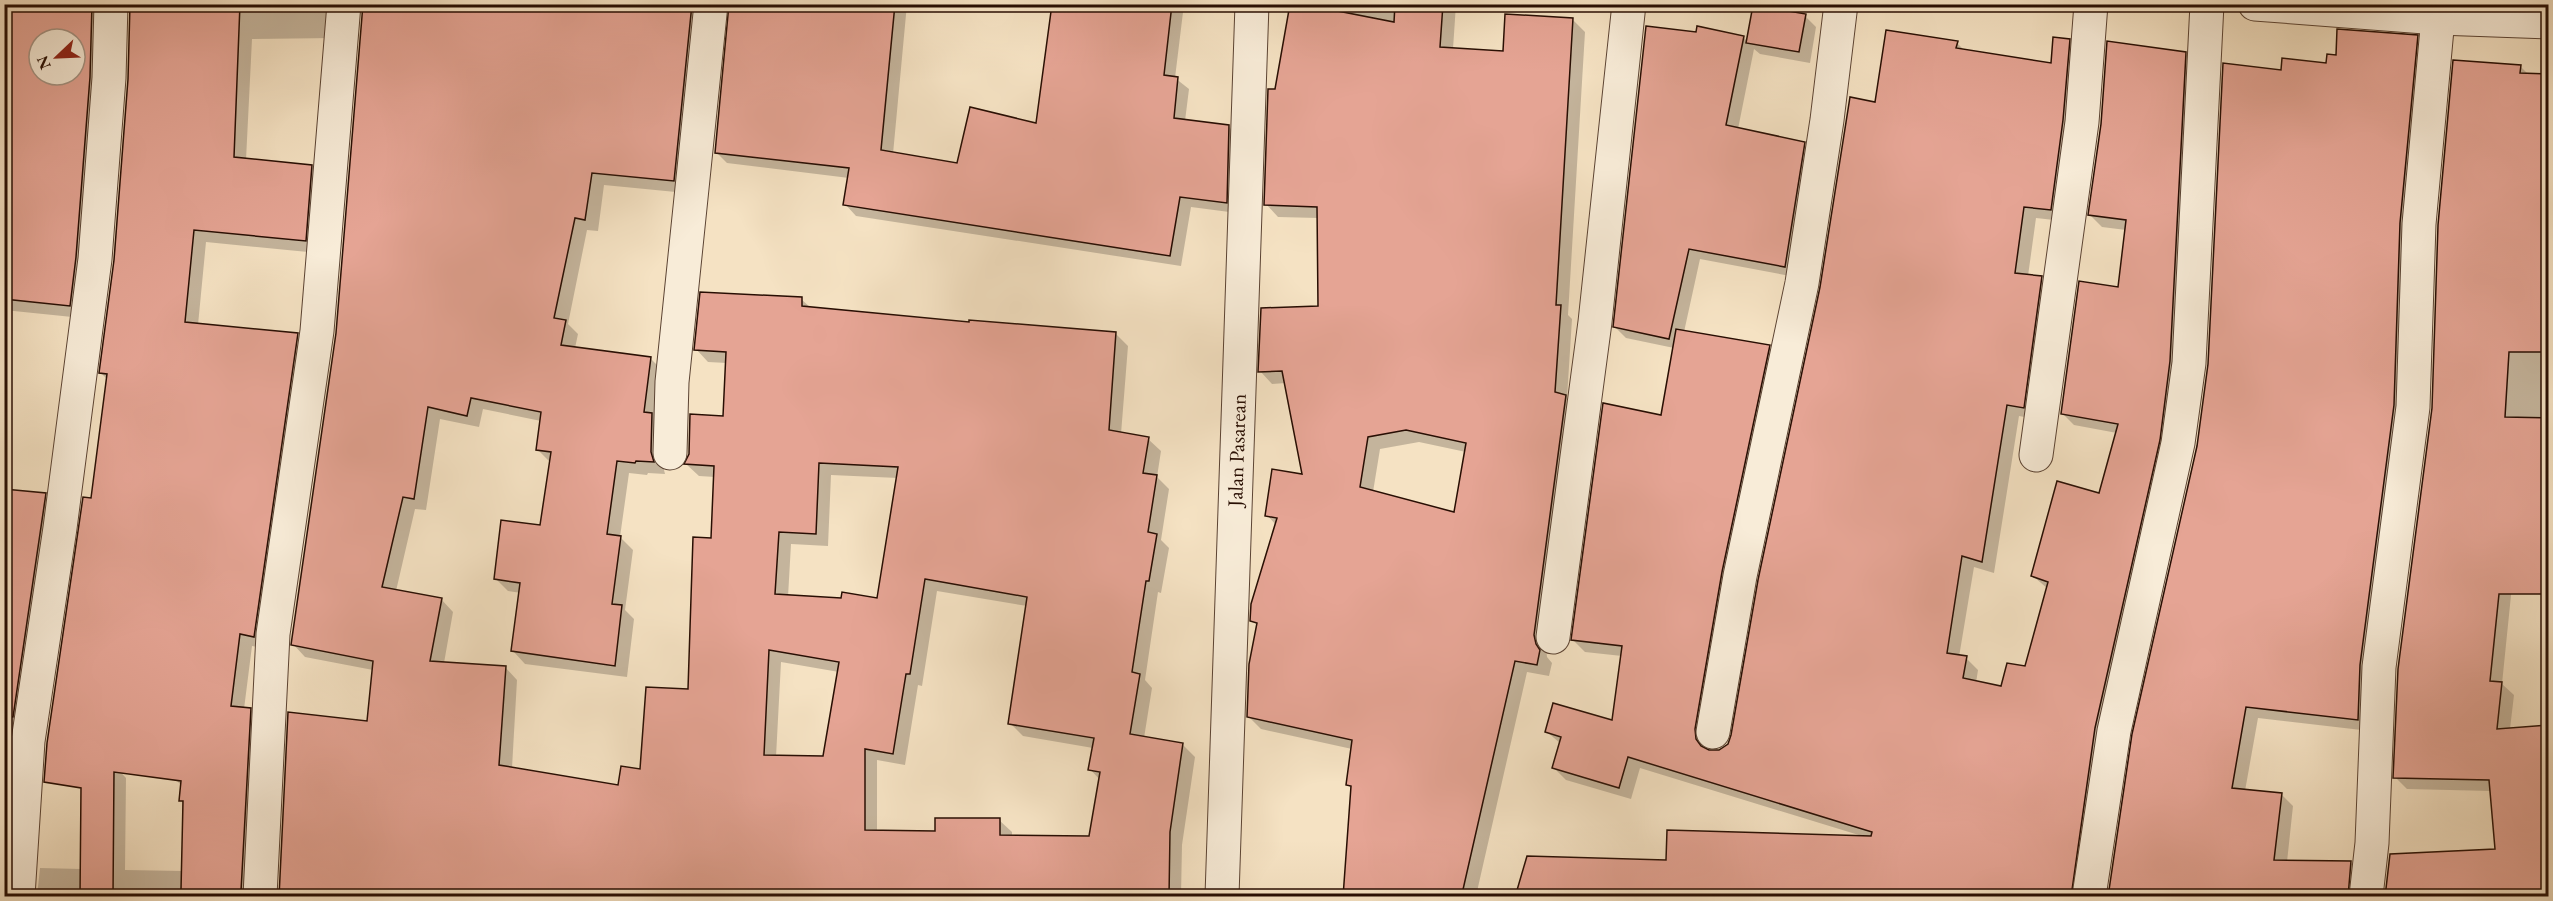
<svg xmlns="http://www.w3.org/2000/svg" width="2553" height="901" font-family="'EB Garamond',serif">
<rect width="100%" height="100%" fill="#f5e2c3"/>
<filter id="stains"><feTurbulence type="fractalNoise" baseFrequency=".00333" numOctaves="4"/><feColorMatrix values="0 0 0 0 .2 0 0 0 0 .09 0 0 0 0 .02 0 0 0 .5 -.17"/></filter>
<radialGradient id="worn" r=".72"><stop offset=".6" stop-color="#630" stop-opacity="0"/><stop offset="1" stop-color="#630" stop-opacity=".3"/></radialGradient>
<!-- shadow -->
<path fill="#0003" fill-rule="evenodd" d="M4 4H93L105 16 82 318 4 310ZM39 39H75V75H39Z
M131 4H342L335 38 252 39 246 160 311 166 324 179 318 253 206 242 198 325 297 334 310 347 266 649 252 646 244 709H250L262 722 254 896H37L40 868 81 869 114 765 126 778 125 870 183 871 182 786 176 780 92 500 108 380 101 373 115 261 129 80Z
M364 4H692L704 16 686 193 604 185 598 231 587 230 568 324 578 334 575 348 650 358 663 371V466L665 474 648 473 647 475 629 473 620 537 633 550 625 610 634 619 627 677 525 664 513 651 521 593 508 591 496 579 542 526 551 463 537 449 541 421 483 409 479 427 440 419 426 510 415 509 396 591 441 599 453 612 444 663 505 667 517 680 512 768 619 787 641 771 690 691 712 540 715 477 699 476 686 464 724 418 727 363 708 362 696 349 801 299 811 308 970 324 1116 334 1128 346 1121 434 1148 439 1161 451 1157 477 1169 489 1161 540 1169 548 1161 593 1158 592 1145 680 1152 688 1144 738 1182 744 1195 757 1182 845 1181 896H280L368 722 373 670 305 657 293 644 337 333ZM831 475 898 478 878 600 788 597 791 544 828 546ZM937 591 1027 606 1010 723 1023 736 1093 748 1090 769 1100 780 1090 837H1012V832L999 820 936 833 877 832V760L905 765 918 685 922 686ZM781 662 839 672 825 757H776Z
M731 4H907L893 154 958 165 1037 124 1052 4H1184L1175 78 1189 89 1185 121 1228 126 1240 138 1237 213 1191 207 1181 266 856 216 845 204 849 178 727 163 716 152Z
M1318 4H1456L1453 49 1504 53 1572 19 1585 32 1568 315 1572 319 1567 398 1578 409 1546 648 1547 657 1552 663 1549 676 1527 672 1476 896H1345L1352 789 1348 785 1352 749 1261 729 1248 716 1258 626 1252 620 1276 525 1267 515 1304 476 1286 383 1272 384 1260 371 1320 307 1318 218 1278 217 1266 204 1276 91ZM1419 442 1466 452 1456 514 1373 492 1380 449Z
M1805 16 1816 27 1810 63 1760 54 1754 49 1738 129 1804 144 1815 155 1796 277 1700 259 1684 332 1769 347 1781 359 1706 742 1707 751H1719L1728 745 1733 736 1876 103 1957 43 1965 51 2052 65 2069 40 2081 52 2063 221 2036 218 2028 276 2041 278 2053 290 2035 419 2019 416 1994 573 1974 567 1959 657 1966 658 1978 670 1976 683 2002 688 2026 668 2048 589 2033 576 2100 495 2117 433 2074 425 2062 413 2119 288 2126 230 2102 227 2090 215 2185 53 2197 65 2182 374 2083 896H1517L1667 862 1862 836 1640 768 1631 799 1566 780 1554 768 1561 744 1546 731 1614 722 1622 656 1585 652 1573 640 1662 416 1674 348 1626 338 1615 327 1743 37 1748 42Z
M2417 37 2429 49 2370 731 2258 718 2245 791 2281 794 2293 806 2287 862H2350L2362 874 2360 896H2109L2282 72 2328 65 2337 57Z
M2520 66 2529 75H2548V609L2520 507 2502 684 2514 695 2510 729 2548 726V896H2386L2497 850 2491 791 2407 789 2395 777Z
M4 490 45 495 57 507 25 729 4 725Z
M4 779 8 783 13 880 4 896Z"/>
<!-- building -->
<path fill="#e5a494" stroke="#280e03" stroke-width="1.5" fill-rule="evenodd" d="M4 4H92L90 77 76 257 70 306 4 299ZM39 39H75V75H39Z
M130 4H240L234 157 312 165 306 241 194 230 185 322 298 333 254 637 240 634 231 706 251 708 241 891 181 890 183 801H179L181 781 114 772 113 897H80L81 788 44 782 47 743 83 497 91 498 107 374 99 373 114 260 128 79Z
M363 4H692L674 181 592 173 585 220 575 218 554 318 566 320 561 345 651 357 644 412 652 413 651 452 654 462 636 461 635 463 617 461 607 534 621 536 612 604 622 605 615 666 511 651 520 583 494 579 501 520 540 525 551 452 536 450 541 412 471 398 467 416 428 407 414 499 403 497 382 587 442 598 430 661 506 666 499 765 618 785 621 766 640 769 646 687 688 689 693 537 711 538 714 466 684 464 689 454 690 414 723 416 726 352 694 350 700 292 802 297V306L969 322V320L1116 332 1109 430 1149 437 1143 473 1157 475 1148 532 1157 534 1149 581H1146L1132 672 1140 674 1130 734 1183 743 1170 832 1169 897H279L288 712 367 721 373 661 291 645 336 333ZM819 463 898 467 877 598 842 592 841 598 775 594 779 532 816 534ZM925 579 1027 597 1008 724 1094 738 1088 770 1100 772 1089 836 1000 835V818H935V831L865 830V749L893 754 906 674H910ZM769 650 839 662 823 756 764 755Z
M729 4H895L881 150 957 163 970 107 1036 123 1052 4H1172L1164 75 1178 77 1174 118 1229 125 1227 203 1180 197 1170 256 843 205 849 168 715 153Z
M1290 4H1302L1394 22 1395 4H1443L1440 47 1503 51 1505 14 1573 18 1556 305H1561L1555 392 1566 395 1534 635 1536 644 1540 650 1537 665 1515 661 1462 894 1412 892V897H1343L1351 786 1346 785 1352 740 1247 717 1249 664 1257 623 1250 621 1251 604 1277 518 1265 516 1272 469 1302 474 1282 371 1258 372 1261 308 1318 306 1317 207 1264 205 1268 89H1275ZM1406 430 1466 443 1454 512 1360 487 1368 437Z
M1753 5 1806 14 1799 52 1746 43Z
M1646 26 1696 32 1697 26 1744 36 1726 125 1805 142 1785 267 1689 249 1669 339 1613 327Z
M2337 29 2418 35 2400 223 2394 405 2360 665 2358 720 2246 707 2232 788 2282 793 2274 860 2351 861 2348 897H2108L2132 734 2197 446 2208 364 2223 63 2281 70 2282 58 2326 63 2327 54 2336 55Z
M1886 30 1958 41 1956 48 2051 63 2053 37 2070 39 2063 120 2051 210 2024 207 2015 273 2042 276 2024 408 2007 405 1982 562 1962 556 1947 653 1967 656 1963 678 2001 686 2007 663 2025 666 2048 582 2031 576 2057 481 2099 493 2118 424 2061 414 2079 281 2118 287 2126 220 2088 215 2101 124 2107 41 2186 52 2170 361 2160 440 2095 728 2071 897H1515L1527 856 1666 860 1667 830 1871 836 1872 832 1628 757 1619 788 1552 768 1561 737 1545 732 1553 703 1612 720 1622 646 1571 640 1603 403 1661 415 1676 329 1770 345 1722 572 1695 729 1696 739 1701 746 1709 750H1719L1728 744 1731 735 1758 580 1820 287 1850 97 1875 102Z
M2453 60 2521 65 2520 73 2548 74V352H2509L2505 417 2548 418V488L2542 553H2548V594H2499L2490 681 2502 682 2497 729 2548 725V897H2385L2390 854 2495 849 2489 780 2393 778 2398 669 2432 408 2438 225Z
M4 489 46 493 13 717 4 716Z"/>
<g fill="none" stroke-linecap="round" stroke-linejoin="round">
<!-- street casing -->
<g stroke="#5b4333" stroke-width="35">
<g id="street">
<path d="M2255 4 2438 18 2548 22"/>
<path d="M670 453 672 382 711 4"/>
<path d="M2036 455 2082 122 2091 4"/>
<path d="M1553 637 1595 322 1629 4"/>
<path d="M1713 732 1740 576 1802 283 1827 120 1841 4"/>
<path d="M18 896 28 741 60 528 95 259 109 78 111 4"/>
<path d="M260 896 273 634 317 331 344 4"/>
<path id="s1" d="M1222 896 1252 4"/>
<path d="M2089 896 2114 731 2178 443 2189 363 2207 4"/>
<path d="M2366 896 2372 843 2379 667 2413 407 2419 224 2438 18"/>
</g>
</g>
<!-- street -->
<use href="#street" stroke="#f8ecd8" stroke-width="33"/>
</g>
<g text-anchor="middle" stroke-width="4.5" stroke-linejoin="round" paint-order="stroke">
<!-- street labels -->
<g font-size="21" fill="#280e03" stroke="#f8ecd8">
<text dy="7" stroke="none"><textPath href="#s1" startOffset="446">Jalan Pasarean</textPath></text>
</g>
</g>
<!-- margin -->
<rect width="2553" height="901" fill="none" stroke="#f5e2c3" stroke-width="24"/>
<rect x="6" y="6" width="2541" height="889" fill="none" stroke="#280e03" stroke-width="3"/>
<rect x="12" y="12" width="2529" height="877" fill="none" stroke="#280e03" stroke-width="1.5"/>
<!-- north arrow -->
<g transform="translate(57 57) rotate(247)"><circle r="28" fill="#f8ecd8" stroke="#a59383" stroke-width="1.5"/>
<path d="M0-4.5L10 22L0 15L-10 22Z" fill="#8f2418"/>
<text y="-9" font-size="16" font-weight="bold" text-anchor="middle" fill="#280e03">N</text>
</g>
<rect width="100%" height="100%" filter="url(#stains)"/>
<rect width="100%" height="100%" fill="url(#worn)"/>
</svg>
